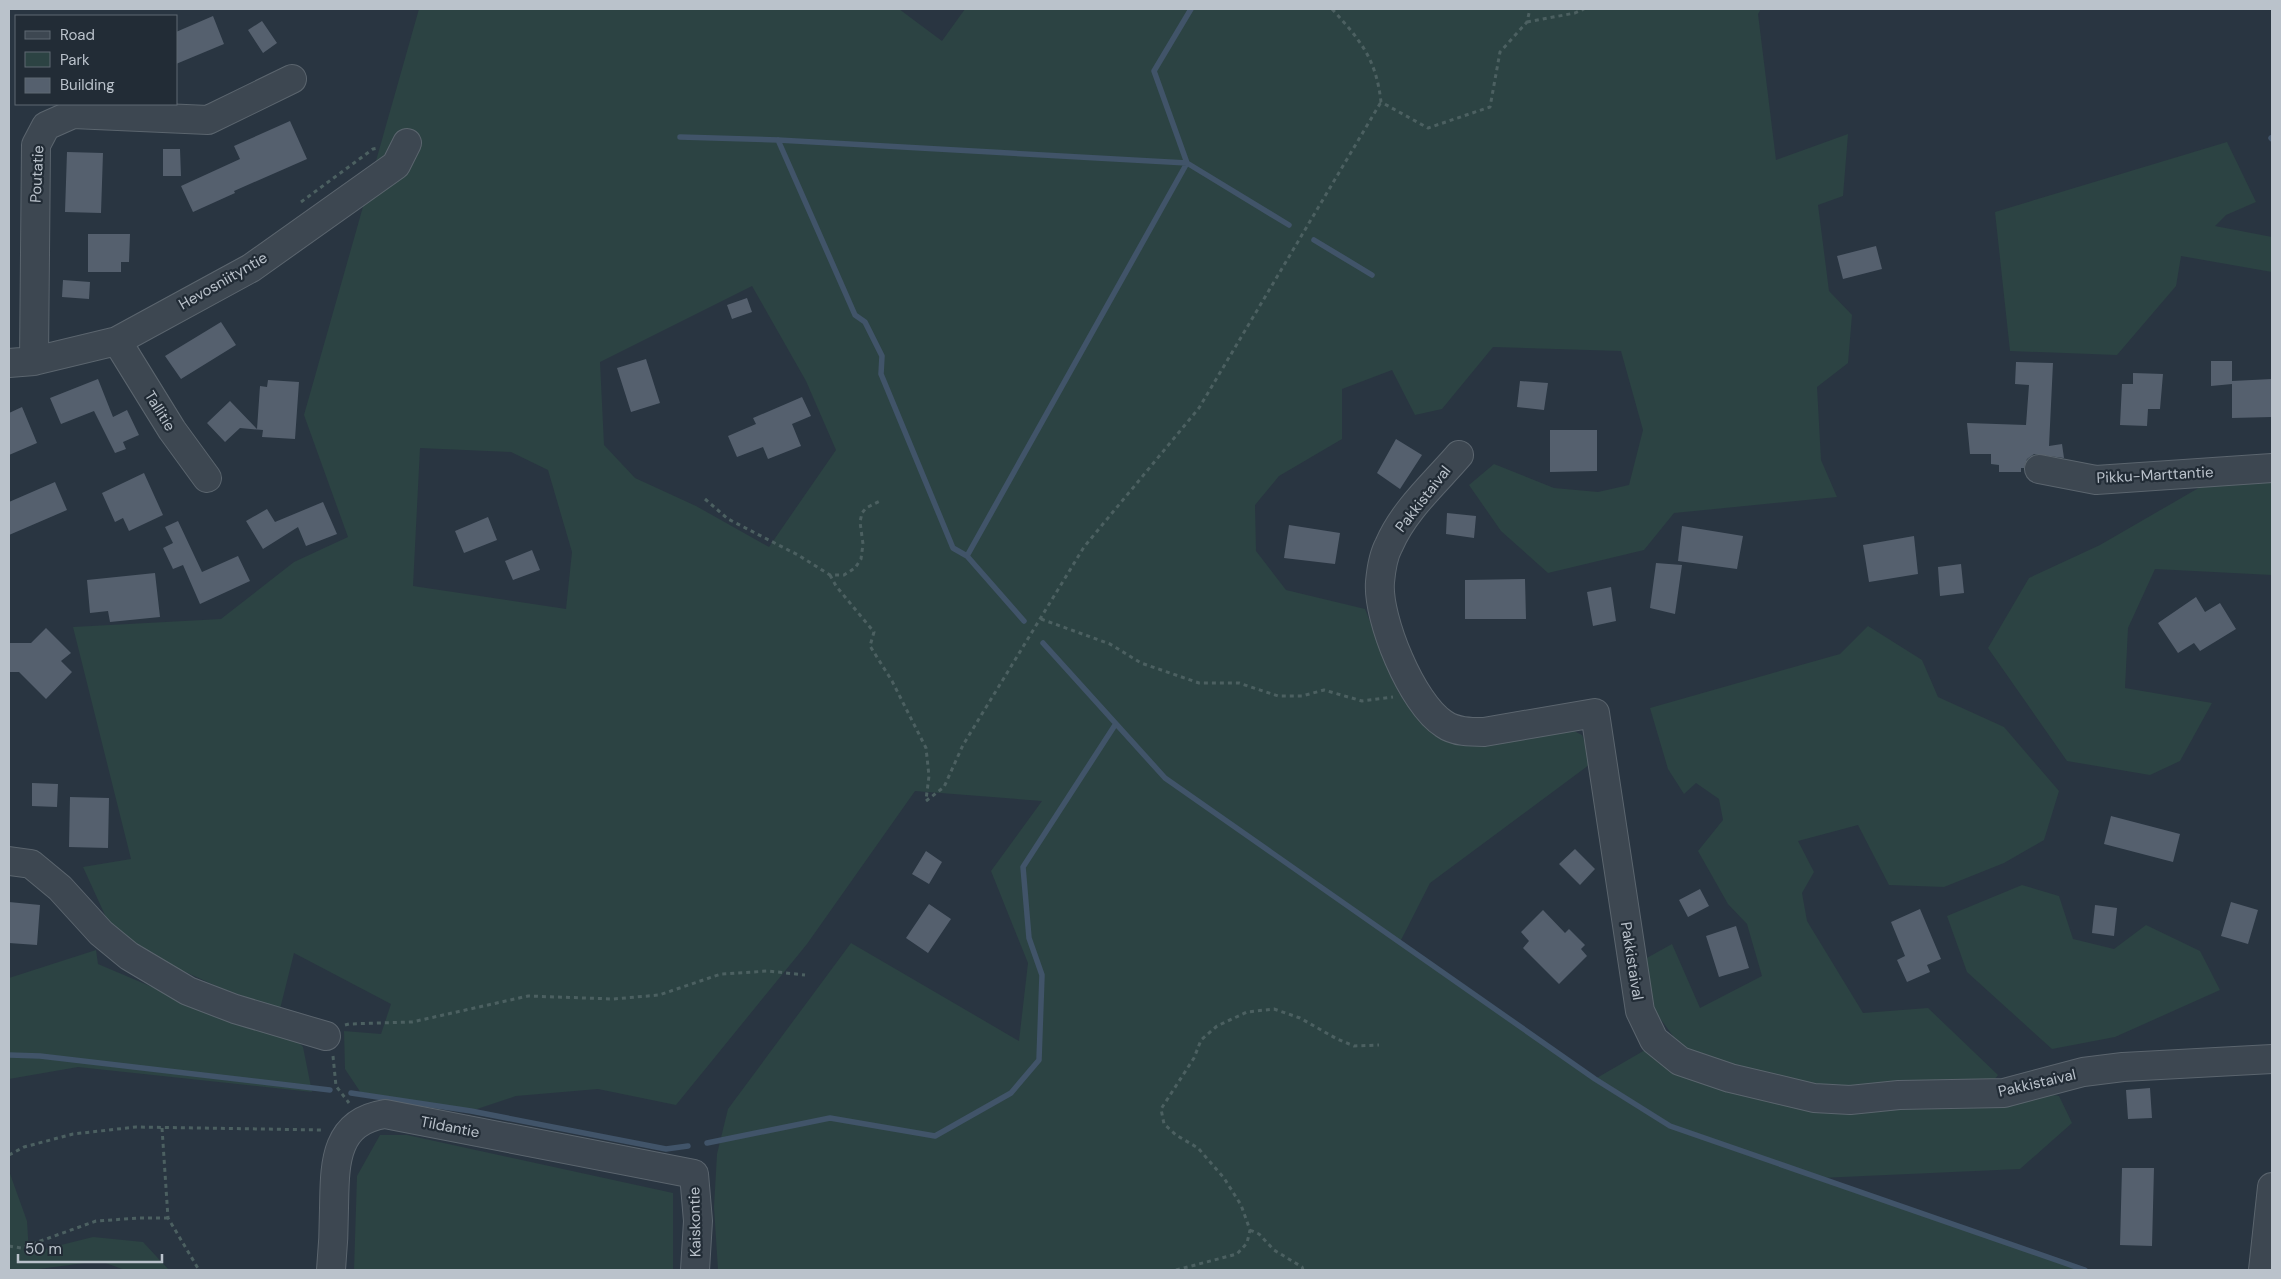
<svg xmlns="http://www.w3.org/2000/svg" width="2281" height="1279" font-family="'DM Sans',sans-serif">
<rect width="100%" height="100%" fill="#293541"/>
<!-- green -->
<path fill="#2c4343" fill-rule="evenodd" d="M419 9H899L942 41 965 9H1761L1758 14 1776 160 1848 134 1843 196 1818 205 1829 291 1852 315 1848 363 1817 387 1821 460 1837 497 1674 513 1644 550 1548 573 1501 531 1469 485 1494 464 1554 488 1598 492 1629 485 1643 430 1621 351 1493 347 1442 409 1415 415 1392 370 1342 389V439L1279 476 1255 505 1256 551 1286 590 1365 609 1399 693 1441 737 1489 739 1541 737 1568 728 1582 735 1593 762 1430 883 1400 942 1595 1079 1645 1050 1842 1111 1972 1106 2047 1094 2059 1096 2072 1123 2020 1169 1820 1178 2085 1270H718L714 1207 717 1154 728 1109 851 943 1019 1041 1028 963 991 871 1042 801 915 791 807 944 676 1105 598 1089 516 1096 471 1111 363 1096 345 1069 344 1031 381 1034 391 1004 294 953 280 1009 223 989 130 947 110 926 83 867 131 859 73 627 221 619 294 562 348 537 304 415ZM752 286 806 381 836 450 769 547 696 506 635 478 604 445 600 362ZM420 448 511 452 548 470 572 552 566 609 413 586Z
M2227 142 2256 202 2226 215 2215 226 2272 237V272L2181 256 2176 286 2117 355 2010 351 1995 212Z
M2272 482V575L2155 569 2128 628 2125 688 2212 703 2180 761 2150 775 2067 761 1988 648 2029 578 2100 545 2202 486Z
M1868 626 1922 660 1938 697 2004 727 2059 791 2044 840 2004 863 1944 887 1889 885 1858 825 1798 841 1814 872 1802 893 1807 921 1863 1013 1928 1008 1998 1075 1990 1085 1816 1092 1684 1051 1654 1010 1645 959 1672 944 1700 1008 1762 976 1747 924 1728 904 1698 851 1723 820 1719 799 1696 783 1684 794 1668 769 1650 708 1840 654Z
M2022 885 2059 896 2073 939 2114 949 2146 925 2200 951 2220 990 2115 1037 2052 1049 1967 972 1947 916Z
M96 950 98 964 204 1009 290 1033 303 1047 312 1092 78 1067 9 1079V978Z
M380 1135H407L673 1193V1270H354L357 1176Z
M9 1171 27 1221 29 1253 93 1237 143 1242 169 1270H125L100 1261 31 1270H9Z"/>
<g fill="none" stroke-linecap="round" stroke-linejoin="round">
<!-- stream -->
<path stroke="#415469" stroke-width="5.5" d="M680 137 778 140 1187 163 1289 225
M2271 138 2272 139
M778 140 855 315 865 322 882 356 881 374 953 548 967 556 1024 621
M1314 240 1372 275
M967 556 1187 163 1154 71 1191 9
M1043 643 1165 778 1595 1079 1670 1126 2085 1270
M9 1055 40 1056 330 1090
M351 1093 471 1111 666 1149 688 1146
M707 1143 830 1118 935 1136 1011 1093 1039 1060 1042 975 1029 938 1023 867 1115 725"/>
</g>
<!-- building -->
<path fill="#55606e" d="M213 16 224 44 176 64V32Z
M262 21 277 43 263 53 248 30Z
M290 121 307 159 234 191 235 193 193 212 181 186 240 159 234 146Z
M163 149H180L181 176H163Z
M67 152 103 153 101 213 65 212Z
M88 234H130L129 262H121V272H88Z
M1876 246 1882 269 1843 279 1837 256Z
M63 280 90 282 89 299 62 297Z
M747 298 752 312 732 319 727 305Z
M221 322 236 345 181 379 165 356Z
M646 359 660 403 631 412 617 368Z
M2211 361H2232V381L2272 379V417L2232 418V384L2211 386Z
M2016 362 2053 363 2049 446 2062 444 2064 458 2034 454 2027 459 2024 468H2021V472H1999V465L1991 464V454H1970L1967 423 2026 425 2029 385 2015 384Z
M2133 373 2163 374 2160 409H2148L2147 426 2120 425 2122 384H2133Z
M98 379 113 417 127 410 139 435 123 442 126 449 115 453 94 411 61 424 50 398Z
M268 380 299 382 295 439 262 437 263 430 240 428 225 442 207 423 230 401 257 429 260 386 267 387Z
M1520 381 1548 383 1544 410 1517 407Z
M802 397 811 416 792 424 801 446 768 459 763 447 737 457 728 436 756 424 753 418Z
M22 407 37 443 9 455V413Z
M1550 430H1597V471L1550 472Z
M1396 439 1422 455 1400 489 1377 473Z
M144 473 163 515 129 531 123 518 115 522 102 493Z
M55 482 67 510 9 535V502Z
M323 502 337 534 306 546 298 527 263 549 246 521 267 509 275 522Z
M1447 513 1476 516 1474 538 1446 534Z
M488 517 497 540 464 553 455 531Z
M178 521 202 572 238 556 250 581 200 604 183 565 173 569 163 548 173 543 165 527Z
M1289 525 1340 533 1335 564 1284 558Z
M1682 526 1743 536 1737 569 1678 561Z
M1914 536 1918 574 1869 582 1863 545Z
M532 550 540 570 513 580 505 561Z
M1656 563 1682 565 1675 614 1650 608Z
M1961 564 1964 593 1940 596 1938 567Z
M155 573 160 617 110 622 108 611 90 613 87 580Z
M1525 579 1526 619H1465V580Z
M1611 587 1616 621 1593 626 1587 592Z
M2196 597 2205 612 2220 603 2236 629 2200 651 2194 643 2178 653 2158 623Z
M46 628 71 653 61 661 72 672 46 699 19 672H9V643H31Z
M32 783 58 784 57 807 32 806Z
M70 797 109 798 108 848 69 847Z
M2111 816 2180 834 2173 862 2104 844Z
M1575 849 1595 869 1580 885 1559 864Z
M926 851 942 862 929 884 912 874Z
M1700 889 1709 906 1688 917 1679 900Z
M9 902 40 905 37 945 9 943Z
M2231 902 2258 910 2248 944 2221 936Z
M929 904 951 919 928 953 906 938Z
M2095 905 2117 908 2114 936 2092 933Z
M1920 909 1941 959 1927 965 1930 972 1907 982 1897 960 1905 956 1891 922Z
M1543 910 1565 933 1569 929 1585 945 1581 949 1587 956 1559 984 1523 948 1529 941 1521 932Z
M1736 926 1749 968 1719 977 1706 936Z
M2150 1088 2152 1118 2128 1119 2126 1090Z
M2122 1168H2154L2152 1246 2120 1245Z"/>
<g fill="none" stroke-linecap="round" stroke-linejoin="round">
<!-- minor casing -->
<g stroke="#5b656e" stroke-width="30">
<path id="minor" d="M117 341 172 430 207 478
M34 361 36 145 46 126 73 114 208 120 292 79
M9 363 34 361 117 341 251 268 396 165 407 143
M1459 455C1435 483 1404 510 1389 545 1384 554 1381 571 1380 582 1377 618 1412 704 1444 724 1455 732 1471 732 1484 732L1595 713 1640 1011 1654 1040 1680 1061 1730 1078 1814 1098 1850 1100 1899 1095 2004 1093 2083 1072 2123 1067 2272 1059
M2039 469 2096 480 2272 468
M9 861 31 864 60 888 101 933 129 956 188 991 235 1009 326 1036
M331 1270C333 1249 334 1229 334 1208 335 1166 333 1122 385 1114L694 1174 698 1221 695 1270
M2263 1270 2272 1187"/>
</g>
<!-- path -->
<path stroke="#4c6061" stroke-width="3" stroke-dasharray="4 4" stroke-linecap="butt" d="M1332 9C1360 40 1376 58 1381 102L1428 128 1490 107 1500 52 1527 22 1530 9
M1527 22 1575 13 1584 9
M301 202 373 149 378 148
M705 499 728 519 798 555 830 575H844L855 568 861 559 863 544 860 522 862 513 866 508 882 500
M830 575 836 586 874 632 870 646 892 681 926 748 929 776 926 800
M1041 619 1110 644 1141 663 1199 683H1239L1278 696H1302L1324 690 1362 701 1393 697
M926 801 944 787 963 745 1084 547 1199 408 1381 102
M345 1025 349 1024 412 1022 528 996 613 999 659 995 721 974 768 971 805 975
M333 1056 336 1086 349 1103
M162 1128 168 1218 199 1270
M9 1155 24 1147 73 1134 136 1127 324 1130
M1250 1230 1259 1234 1274 1250 1302 1267 1303 1270
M9 1246 21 1248 96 1221 140 1218H168
M1176 1270 1237 1254 1247 1243 1250 1230 1241 1205 1224 1178 1198 1148 1176 1135 1164 1124 1161 1109 1194 1058 1201 1040 1217 1026 1247 1012 1274 1009 1300 1018 1337 1039 1354 1046 1379 1045"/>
<!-- minor -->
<use href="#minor" stroke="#3d4751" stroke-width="28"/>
</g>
<g text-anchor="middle" stroke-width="4.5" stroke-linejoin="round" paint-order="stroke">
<!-- street labels -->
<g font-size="15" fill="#bac2cb" stroke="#222c36">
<text transform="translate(37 174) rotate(-87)" y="5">Poutatie</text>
<text transform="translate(223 281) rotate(-30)" y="5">Hevosniityntie</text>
<text transform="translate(160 411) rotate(58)" y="5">Tallitie</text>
<text transform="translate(2155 475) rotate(-3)" y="5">Pikku-Marttantie</text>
<text transform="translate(1423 499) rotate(-52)" y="5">Pakkistaival</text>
<text transform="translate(1632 961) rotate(81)" y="5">Pakkistaival</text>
<text transform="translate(2037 1083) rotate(-13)" y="5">Pakkistaival</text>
<text transform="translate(450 1127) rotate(11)" y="5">Tildantie</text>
<text transform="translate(695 1222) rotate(-91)" y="5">Kaiskontie</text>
</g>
</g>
<!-- border -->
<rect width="2281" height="1279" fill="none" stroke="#bac2cb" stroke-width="20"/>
<!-- legend -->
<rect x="15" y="15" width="162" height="90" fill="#222c36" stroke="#5f6872"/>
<rect x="25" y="31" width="25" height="8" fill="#3d4751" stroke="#5f6872"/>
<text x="60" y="40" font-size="15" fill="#bac2cb">Road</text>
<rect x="25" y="52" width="25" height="15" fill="#2c4343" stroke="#5f6872"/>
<text x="60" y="65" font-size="15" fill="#bac2cb">Park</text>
<rect x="25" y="78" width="25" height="15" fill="#55606e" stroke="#5f6872"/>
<text x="60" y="90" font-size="15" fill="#bac2cb">Building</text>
<!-- scale -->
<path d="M18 1254v8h144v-8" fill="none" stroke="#bac2cb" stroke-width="2.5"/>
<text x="25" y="1254" font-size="15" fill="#bac2cb" stroke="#222c36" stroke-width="4" paint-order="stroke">50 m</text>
</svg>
